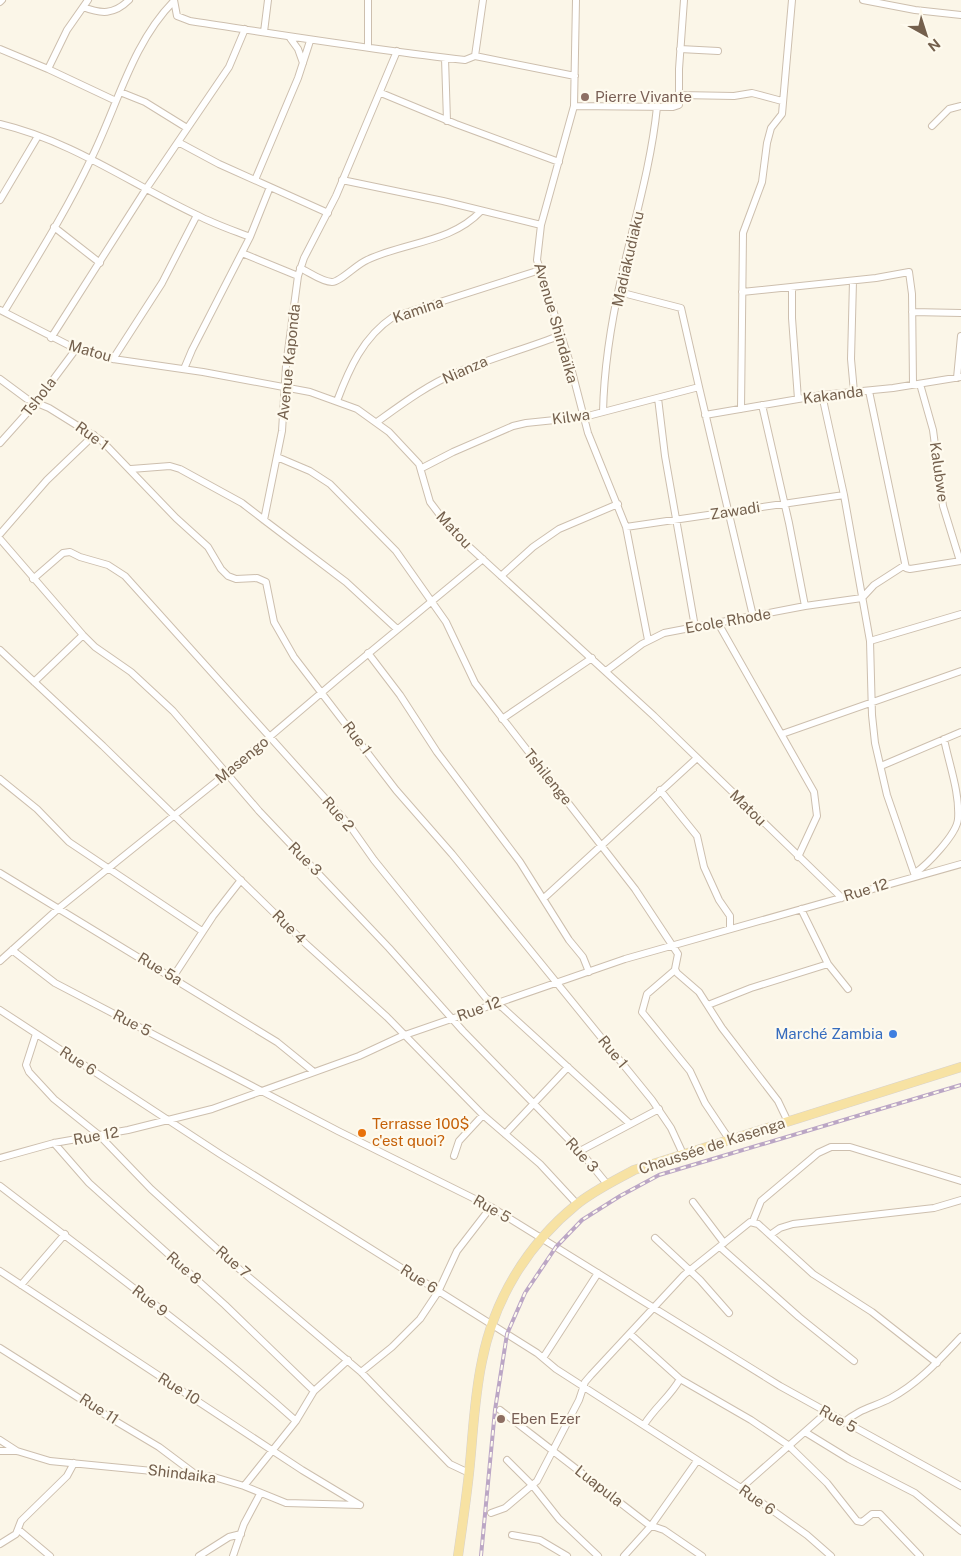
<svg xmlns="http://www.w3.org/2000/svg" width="961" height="1556" font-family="'Public Sans',sans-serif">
<rect width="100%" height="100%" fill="#fbf6e8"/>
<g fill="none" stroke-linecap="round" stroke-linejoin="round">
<!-- minor casing -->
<g stroke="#cdbfae" stroke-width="8">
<path id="minor" d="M174 0 177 16 190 21C282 35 373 50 465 60L475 56 575 76
M576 0 574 106 541 225 537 260 569 360 588 433 626 527 648 640
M863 0 915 10 961 15
M0 2 2 0
M83 7C101 14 114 15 129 0
M264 32 268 0
M290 38 298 49 303 63
M368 47V0
M0 49 48 69 116 101
M680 49 718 51
M475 56 483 0
M445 58 447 121
M48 69 67 30 88 0
M120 92 145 102 187 128
M381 93 456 124 559 162
M680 95 734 96 752 93 782 101
M574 106 673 107 679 105V69L684 0
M0 124C72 141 131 184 197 215 214 224 232 230 250 237
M932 126 949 109 961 106
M178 142 219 164 328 213
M255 180 298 78 310 41
M342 180 443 201 541 225
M0 200 38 136
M54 227 100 263
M242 253 298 276
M300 268C309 272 322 282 332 282 340 282 357 264 367 260 404 242 451 243 481 211
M853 281 851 359 854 392
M792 288V318L798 399
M619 292 681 308 699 387
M742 292 876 278 909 272 912 294 913 384
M0 310 76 349 113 359 203 372 310 392 357 409 389 432 419 464 430 502 452 531 654 716 842 898
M4 312C34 262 66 212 91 159 117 107 132 43 174 1
M912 312 961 313
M51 338 146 189 229 67 245 29
M113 359 162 283 197 215
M184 369 192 350 250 237 270 187
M957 378 961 336
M0 379 27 399 49 408 102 441 176 518 208 547 221 569 228 576 236 579 257 578 266 582 274 622 294 657 396 790 452 854 652 1100 671 1128 683 1154
M920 384 933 430 943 506 960 561
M869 391 906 568 910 569 961 561
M822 395 844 495 870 641 872 715 875 743 887 795 915 876
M658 398 665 456 695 627
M337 401C349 369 363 337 393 317L540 270
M762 405 789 523 805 606
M741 409 743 233 762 182 767 143 771 128 782 114 792 0
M603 412C604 368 611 323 621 279 634 221 651 166 657 107
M705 415 822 395 893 388 961 377
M377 422C402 404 427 385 456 373 490 358 526 349 561 335
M0 443 35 404 76 349
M277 457 310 471 330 484 396 551 446 622 475 683 635 889 678 954 675 969 677 973 699 992 722 1028 778 1101 788 1122
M422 468 453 452 513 426 526 423 584 417 699 387 753 616
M131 469 170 466 180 469 242 503 264 520 346 582 397 629
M264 520 282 431 286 366 298 276 304 258 336 196 397 51
M626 527 844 495
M0 534 47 480 94 435
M0 539 83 635 95 647 131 672 173 711 259 811 389 948 463 1031 580 1151 607 1184
M501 576 533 547 559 529 618 504
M33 579 63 553 70 552 80 557 108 565 125 576 350 826 374 860 486 998 503 1008 629 1123
M718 623 814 792 817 816 798 857
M870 641 961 614
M0 650 103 746 306 944 387 1017 483 1115 540 1164 577 1204
M368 653 400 695 437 752 520 862 569 940 583 957 589 972
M606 671 642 644 664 633 805 606 862 598 874 585 905 565
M34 682 83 635
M502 719 592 658
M782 734 961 671
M881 766 961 732
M0 779 37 809 69 842 202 931
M660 790 697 836 704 867 719 900 730 916V929
M0 873 277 1042 314 1072
M915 873C927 865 957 834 958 819 960 793 949 764 944 739
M544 898 697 758
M801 909 828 964 848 989
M12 950 55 983 338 1131 491 1207 780 1386 961 1486
M0 961 59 908 227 773 340 677 483 559
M675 970 647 994 642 1012 690 1071 705 1103 729 1139
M173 977 213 916 241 880
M708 1005 751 988 828 964
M0 1010 220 1154 537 1353 556 1369 741 1488 807 1535 831 1556
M36 1034 26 1065 29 1072 54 1099 99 1135 151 1189 238 1268 361 1372 450 1464 469 1473
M505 1134 568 1067
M54 1143 89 1183 225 1305 314 1391
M580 1151 659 1109
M454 1156 459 1141 483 1115
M0 1158 54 1143 128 1130 212 1109 359 1056 402 1036 625 959 961 864
M0 1186C100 1263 202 1337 296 1421
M693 1202 724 1243
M753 1221 761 1201 818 1153 831 1147H850L961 1181
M770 1235 780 1228 793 1224 934 1208 961 1200
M655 1238 700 1280 729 1313
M720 1247 799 1317 854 1361
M0 1271 302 1470 360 1505
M21 1285 65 1234
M630 1334 680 1379 751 1420 788 1445 827 1483 857 1521 862 1522 872 1514H880L920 1556
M0 1348 112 1419 159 1447 195 1474
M543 1358 598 1273
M361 1372 392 1347 420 1319 438 1292 457 1251 491 1207
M500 1410 649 1525 664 1530 702 1556
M843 1423C861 1408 872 1408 891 1398 919 1383 940 1359 961 1337
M644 1425C655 1407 670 1397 680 1379
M805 1432 849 1459 915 1493 961 1531
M0 1440 17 1451
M0 1451H17L50 1461 214 1477 244 1486 286 1503 360 1505
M507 1460 533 1486 559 1519 598 1556
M244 1486 296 1421 314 1391 348 1360
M741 1488 826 1413
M491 1513 505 1508 537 1481 579 1400 585 1382 591 1375 684 1275 750 1222 758 1224 813 1274 872 1312 937 1363
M19 1530 50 1556
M512 1535 540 1540 567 1556
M0 1544 16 1534 21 1521 67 1476 74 1463
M199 1556 229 1537 241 1534
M233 1556 244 1524 260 1494
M624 1556 651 1526 697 1461"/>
</g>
<!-- major casing -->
<g stroke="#d8d2cd" stroke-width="10">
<path id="major" d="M458 1556C462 1528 466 1501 469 1473 473 1436 474 1398 482 1361 494 1299 528 1244 576 1205 593 1191 614 1181 634 1170L961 1067"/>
</g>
<!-- minor -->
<use href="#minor" stroke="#fff" stroke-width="6"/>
<!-- major -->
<use href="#major" stroke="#f7e2a3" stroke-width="9"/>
<!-- rail casing -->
<g stroke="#bba6c5" stroke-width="4">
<path id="rail" d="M481 1556 495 1410 507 1334 525 1293 556 1247 582 1220 620 1196 659 1175 961 1085"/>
</g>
<!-- rail -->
<use href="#rail" stroke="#fefaee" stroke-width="2" stroke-dasharray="5.5" stroke-linecap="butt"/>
</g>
<!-- markers -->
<g fill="#8d6e63" stroke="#fefaee" stroke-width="2">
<circle cx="585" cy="97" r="5"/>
<circle cx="501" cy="1419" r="5"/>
</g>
<circle fill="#3f7fe0" stroke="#fefaee" stroke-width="2" cx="893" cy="1034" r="5"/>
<circle fill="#e8710a" stroke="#fefaee" stroke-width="2" cx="362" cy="1133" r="5"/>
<g text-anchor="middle" stroke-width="4.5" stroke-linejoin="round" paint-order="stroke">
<!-- education labels -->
<g font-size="15" fill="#785e54" stroke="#fefaee" text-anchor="start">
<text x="595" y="102">Pierre Vivante</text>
<text x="511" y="1424">Eben Ezer</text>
</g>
<!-- street labels -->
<g font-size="15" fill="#74604d" stroke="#fefaee">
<text transform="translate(628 259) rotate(-77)" y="5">Madiakudiaku</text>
<text transform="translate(418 310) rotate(-19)" y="5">Kamina</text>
<text transform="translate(556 323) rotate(74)" y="5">Avenue Shindaïka</text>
<text transform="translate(90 351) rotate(16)" y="5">Matou</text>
<text transform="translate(289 362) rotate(-84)" y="5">Avenue Kaponda</text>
<text transform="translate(465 370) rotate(-24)" y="5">Nianza</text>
<text transform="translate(833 395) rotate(-7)" y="5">Kakanda</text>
<text transform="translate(39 397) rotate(-52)" y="5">Tshola</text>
<text transform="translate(571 417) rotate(-8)" y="5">Kilwa</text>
<text transform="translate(92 436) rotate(36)" y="5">Rue 1</text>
<text transform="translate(939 472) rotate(82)" y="5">Kalubwe</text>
<text transform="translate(735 511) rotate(-9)" y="5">Zawadi</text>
<text transform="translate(454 530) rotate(47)" y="5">Matou</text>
<text transform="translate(728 621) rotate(-10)" y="5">Ecole Rhode</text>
<text transform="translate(357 738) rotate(53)" y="5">Rue 1</text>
<text transform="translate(242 760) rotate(-40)" y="5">Masengo</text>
<text transform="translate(548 777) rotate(51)" y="5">Tshilenge</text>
<text transform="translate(748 808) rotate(44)" y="5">Matou</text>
<text transform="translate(338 814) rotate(49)" y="5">Rue 2</text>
<text transform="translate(305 859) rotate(45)" y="5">Rue 3</text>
<text transform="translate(866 890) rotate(-17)" y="5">Rue 12</text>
<text transform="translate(289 927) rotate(45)" y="5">Rue 4</text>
<text transform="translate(160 969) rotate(31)" y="5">Rue 5a</text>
<text transform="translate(479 1009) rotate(-20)" y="5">Rue 12</text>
<text transform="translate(132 1023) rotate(27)" y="5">Rue 5</text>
<text transform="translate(613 1052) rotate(50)" y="5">Rue 1</text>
<text transform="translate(78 1061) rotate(33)" y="5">Rue 6</text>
<text transform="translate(96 1136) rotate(-10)" y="5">Rue 12</text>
<text transform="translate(712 1146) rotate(-18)" y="5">Chaussée de Kasenga</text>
<text transform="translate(582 1155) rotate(48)" y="5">Rue 3</text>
<text transform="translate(492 1209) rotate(30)" y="5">Rue 5</text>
<text transform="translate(233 1262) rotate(41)" y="5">Rue 7</text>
<text transform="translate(184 1268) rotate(42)" y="5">Rue 8</text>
<text transform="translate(419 1279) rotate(32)" y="5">Rue 6</text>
<text transform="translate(150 1301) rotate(38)" y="5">Rue 9</text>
<text transform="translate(179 1389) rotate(32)" y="5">Rue 10</text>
<text transform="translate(99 1409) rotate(33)" y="5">Rue 11</text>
<text transform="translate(838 1419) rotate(29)" y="5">Rue 5</text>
<text transform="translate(182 1474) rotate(7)" y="5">Shindaika</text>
<text transform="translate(599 1486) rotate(38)" y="5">Luapula</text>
<text transform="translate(757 1500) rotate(35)" y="5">Rue 6</text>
</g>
<!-- shop labels -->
<g font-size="15" fill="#366cbe" stroke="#fefaee" text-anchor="end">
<text x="883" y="1039">Marché Zambia</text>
</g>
<!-- food labels -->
<g font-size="15" fill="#c56008" stroke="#fefaee" text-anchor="start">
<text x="372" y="1129">Terrasse 100$<tspan x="372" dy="17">c'est quoi?</tspan></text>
</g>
</g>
<!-- north arrow -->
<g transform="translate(926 35) rotate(141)" stroke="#fefaee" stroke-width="4" paint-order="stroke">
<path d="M0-4L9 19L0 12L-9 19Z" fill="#74604d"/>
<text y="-8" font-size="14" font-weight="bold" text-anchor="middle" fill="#74604d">N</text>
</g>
</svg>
